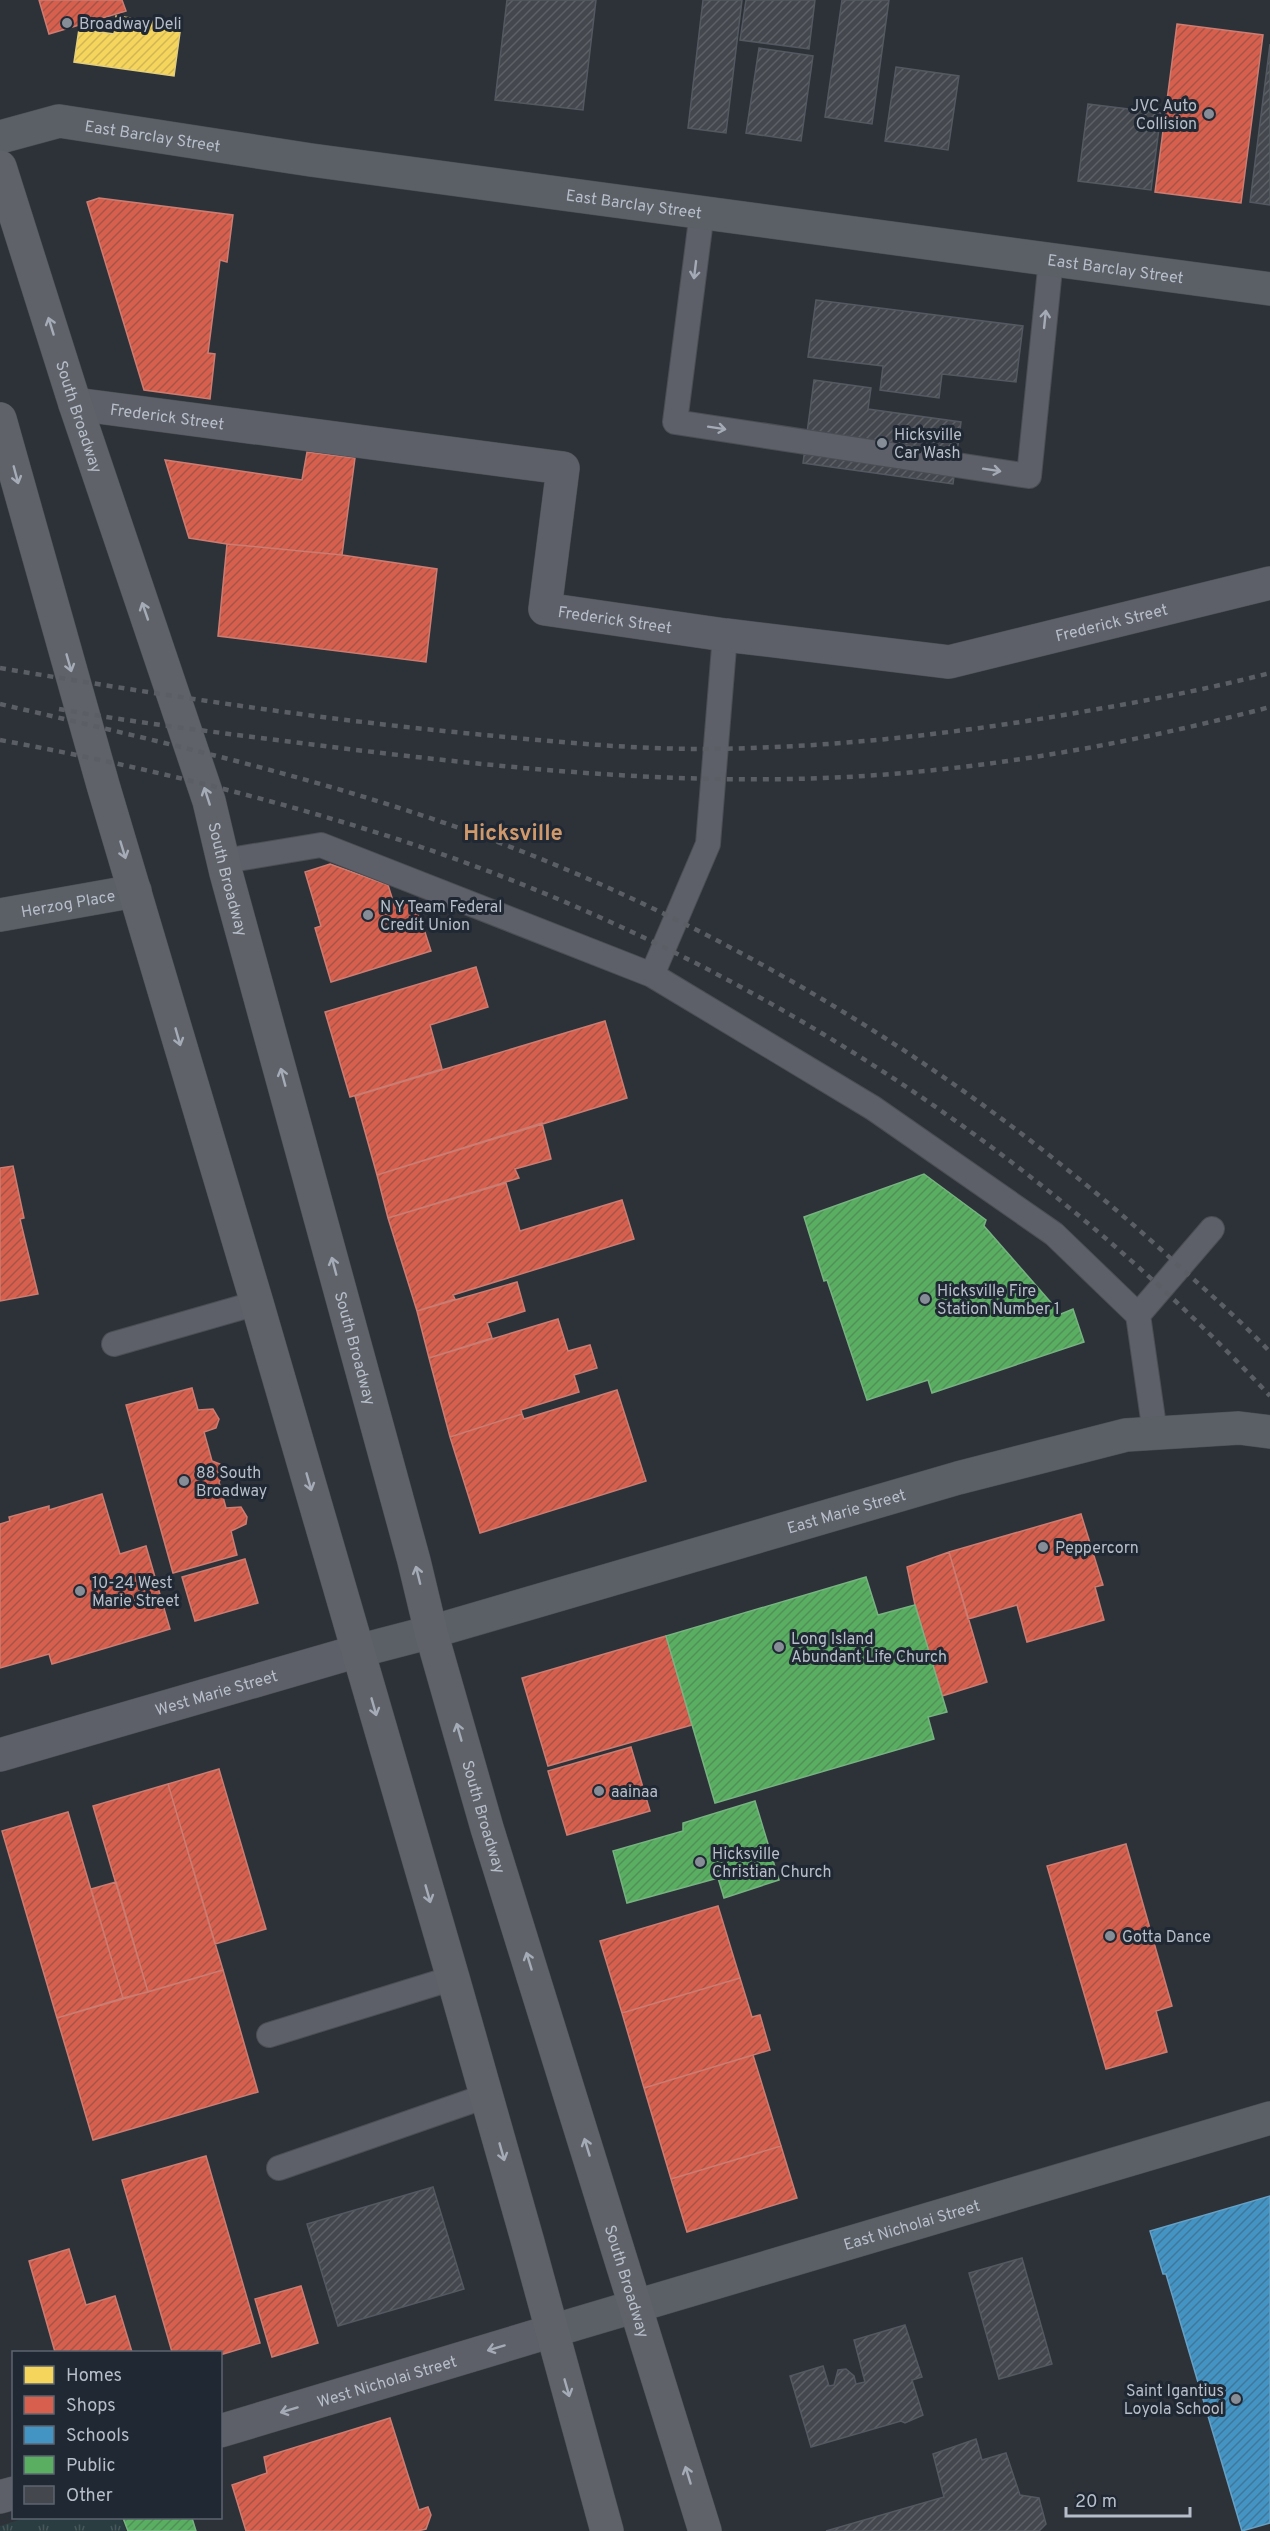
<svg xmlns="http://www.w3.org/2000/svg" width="1270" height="2531" font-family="Overpass,sans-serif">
<defs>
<pattern id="park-tufts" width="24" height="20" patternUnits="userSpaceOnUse" patternTransform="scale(1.5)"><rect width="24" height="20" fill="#2a3d40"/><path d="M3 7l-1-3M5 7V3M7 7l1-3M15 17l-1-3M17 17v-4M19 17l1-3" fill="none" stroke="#47575a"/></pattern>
<pattern id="homes-hatch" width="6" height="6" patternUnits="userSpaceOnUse" patternTransform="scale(1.5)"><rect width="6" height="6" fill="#f6d55c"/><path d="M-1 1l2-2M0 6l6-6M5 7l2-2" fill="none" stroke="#d0b656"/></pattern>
<pattern id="shops-hatch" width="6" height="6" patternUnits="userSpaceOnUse" patternTransform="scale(1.5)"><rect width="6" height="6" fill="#d6604d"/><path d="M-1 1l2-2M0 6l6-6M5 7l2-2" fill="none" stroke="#a65448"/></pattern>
<pattern id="schools-hatch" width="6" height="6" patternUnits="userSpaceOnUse" patternTransform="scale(1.5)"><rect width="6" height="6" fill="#4393c3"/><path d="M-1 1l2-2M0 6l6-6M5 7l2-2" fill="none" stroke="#3f789b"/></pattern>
<pattern id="public-hatch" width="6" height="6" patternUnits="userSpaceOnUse" patternTransform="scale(1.5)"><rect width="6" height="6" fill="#5aae61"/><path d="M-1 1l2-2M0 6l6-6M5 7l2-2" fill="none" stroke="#519158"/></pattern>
<pattern id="building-hatch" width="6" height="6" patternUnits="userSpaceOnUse" patternTransform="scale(1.5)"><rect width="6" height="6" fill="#44484e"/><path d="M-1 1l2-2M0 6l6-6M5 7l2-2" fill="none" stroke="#5d6166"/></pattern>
</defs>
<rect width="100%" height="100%" fill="#2d3239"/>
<!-- park -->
<path fill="url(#park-tufts)" d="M25 2518H121L126 2531H0V2526Z"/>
<!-- homes -->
<path fill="url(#homes-hatch)" stroke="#e3ce7d" stroke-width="1.5" d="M116 16 181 25 174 76 74 62 79 29 114 34Z"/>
<!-- shops -->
<path fill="url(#shops-hatch)" stroke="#cd7c72" stroke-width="1.5" d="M39 0H122L126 11 49 34Z
M1177 24 1263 35 1241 203 1155 192Z
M99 198 233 215 227 262 220 260 208 353 215 354 210 399 144 390 87 202Z
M307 452 355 458 342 555 227 544 189 538 165 460 302 480Z
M227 544 342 555 437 569 426 662 218 636Z
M330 864 388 885 394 904 414 898 431 951 331 982 315 928 321 926 305 872Z
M476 967 488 1007 430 1025 442 1069 350 1097 325 1012Z
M605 1021 627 1098 377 1175 355 1096Z
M542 1123 551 1159 515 1169 519 1178 388 1218 377 1175Z
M13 1166 24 1218 20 1219 38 1294 0 1301V1168Z
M506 1183 520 1231 622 1200 634 1239 453 1295 455 1299 417 1311 388 1218Z
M517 1282 525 1311 487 1323 492 1338 429 1358 417 1311Z
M558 1319 568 1351 590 1345 597 1368 574 1375 579 1392 521 1410 522 1414 450 1437 429 1358Z
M192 1388 198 1410 213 1409 219 1419 216 1428 204 1432 212 1461 220 1464 223 1475 219 1482 226 1508 241 1507 247 1517 246 1524 231 1531 237 1555 173 1573 126 1405Z
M617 1390 646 1481 480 1533 450 1437 522 1414 524 1419Z
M102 1494 120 1554 146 1546 170 1629 52 1664 49 1654 0 1668V1524L10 1521 9 1517 49 1506V1510Z
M1081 1514 1103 1585 1095 1587 1104 1620 1027 1642 1017 1605 968 1619 949 1552Z
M949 1552 987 1682 942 1696 915 1605 907 1567Z
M245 1559 258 1603 195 1621 182 1577Z
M666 1636 692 1725 548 1766 522 1678Z
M631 1747 650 1811 567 1835 548 1771Z
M219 1769 266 1929 215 1944 168 1784Z
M168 1784 223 1970 148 1992 93 1806Z
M68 1812 123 1998 57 2018 2 1831Z
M1126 1844 1172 2006 1156 2011 1167 2052 1106 2069 1047 1866Z
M116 1882 148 1992 123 1998 91 1889Z
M718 1906 740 1978 622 2013 600 1941Z
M223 1970 258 2092 93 2140 57 2018Z
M740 1978 752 2017 760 2015 770 2050 644 2088 622 2013Z
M753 2055 781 2146 671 2179 644 2088Z
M781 2146 797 2198 687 2232 671 2179Z
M206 2156 260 2343 220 2355V2352H172L122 2180Z
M69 2249 86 2305 115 2296 132 2352H55L29 2261Z
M301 2286 318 2343 272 2357 255 2299Z
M390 2418 419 2510 428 2507 431 2515 426 2529 418 2531H246L232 2485 267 2473 264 2457Z"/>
<!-- schools -->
<path fill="url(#schools-hatch)" stroke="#66a0c5" stroke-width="1.5" d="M1270 2196V2523L1242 2531 1166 2274H1163L1150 2231Z"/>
<!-- public -->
<path fill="url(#public-hatch)" stroke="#76b380" stroke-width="1.5" d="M924 1174 986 1220 984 1226 1061 1314 1073 1309 1084 1342 932 1393 928 1380 867 1400 827 1280 824 1281 804 1217Z
M866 1577 878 1615 915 1605 947 1712 928 1717 934 1739 715 1803 666 1636Z
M755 1801 779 1880 724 1898 718 1878 627 1903 613 1851 683 1831V1823Z
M123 2518H192L196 2531H128Z"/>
<!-- building -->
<path fill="url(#building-hatch)" stroke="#545961" stroke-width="1.5" d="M507 0H596L583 110 495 100Z
M703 0H742L726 133 688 128Z
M746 0H815L809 49 740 40Z
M842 0H889L872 124 825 117Z
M1270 44V205L1250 202Z
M759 48 813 56 801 141 746 133Z
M896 67 959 76 948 150 885 141Z
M1088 104 1161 113 1151 190 1078 181Z
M816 300 1023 326 1016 382 942 374 939 398 880 390 883 366 808 357Z
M814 380 871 388 868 409 961 422 953 484 803 463Z
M433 2187 464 2289 338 2326 307 2224Z
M1022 2258 1052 2364 999 2379 969 2273Z
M905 2325 922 2377 912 2380 923 2415 905 2423 901 2421 811 2447 790 2376 823 2366 829 2386 834 2385 838 2370 846 2369 854 2376 856 2384 865 2382 854 2340Z
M976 2439 982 2460 1006 2453 1020 2495 1039 2498 1046 2524 1039 2531H826L944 2497 933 2454Z"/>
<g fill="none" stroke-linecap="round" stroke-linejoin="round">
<!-- lane casing -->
<g stroke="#4b4e54" stroke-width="26">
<path id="lane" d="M702 212 675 422 1029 476 1051 259
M224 861 321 845 652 975 873 1108 1054 1234 1138 1315 1155 1433
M652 975 708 844 725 635
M1138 1315 1212 1229
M114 1344 257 1303
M269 2035 453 1978
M279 2168 486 2096"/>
</g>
<!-- street casing -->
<g stroke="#4b4e54" stroke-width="34">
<g id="street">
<path id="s1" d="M75 404 563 468 545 609 725 635 949 662 1270 583"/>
<path id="s2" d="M0 1755 358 1651"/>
<path id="s3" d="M220 2431 552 2331"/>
<path d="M0 2497 14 2493"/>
</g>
</g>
<!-- secondary casing -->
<g stroke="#4b4e54" stroke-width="34">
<g id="secondary">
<path id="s4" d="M0 137 59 121 311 160 1270 289"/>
<path id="s5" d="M0 915 135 891"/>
<path id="s6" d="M358 1651 431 1632 958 1478 1126 1435 1239 1428 1270 1432"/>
<path id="s7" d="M552 2331 1270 2118"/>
</g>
</g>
<!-- primary casing -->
<g stroke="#4b4e56" stroke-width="34">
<g id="primary">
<path id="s8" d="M0 167 75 404 209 801 226 873 414 1561 431 1632 487 1828 705 2531"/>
<path d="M0 419 103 785 257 1303 453 1978 527 2239 607 2531"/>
</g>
</g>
<!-- lane -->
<use href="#lane" stroke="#5d6068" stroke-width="24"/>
<!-- street -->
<use href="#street" stroke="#5d6068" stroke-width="33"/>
<!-- secondary -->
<use href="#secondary" stroke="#5b5f66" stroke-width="33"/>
<!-- primary -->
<use href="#primary" stroke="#5f6369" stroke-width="33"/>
<!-- rail -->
<path stroke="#5b5f65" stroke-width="4.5" stroke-dasharray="6 6" stroke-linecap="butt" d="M0 668C161 695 322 720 485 735 557 742 631 749 703 749 830 748 956 734 1081 712 1145 701 1208 689 1270 673
M0 704C184 747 370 789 546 861 778 956 996 1096 1180 1267 1211 1295 1242 1322 1270 1352
M59 709C142 724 225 733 308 744 468 764 630 782 791 779 952 776 1115 748 1270 707
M0 740C135 765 267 797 397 839 729 947 1032 1141 1270 1396"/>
</g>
<!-- one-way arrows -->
<defs><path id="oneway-shaft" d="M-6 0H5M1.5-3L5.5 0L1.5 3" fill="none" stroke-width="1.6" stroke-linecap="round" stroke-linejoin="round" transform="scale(1.5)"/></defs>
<g stroke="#a5abb6">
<use href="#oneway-shaft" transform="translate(695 270) rotate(97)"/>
<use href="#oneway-shaft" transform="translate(1045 319) rotate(-84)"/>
<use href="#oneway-shaft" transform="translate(717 428) rotate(9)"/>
<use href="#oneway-shaft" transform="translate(992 470) rotate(9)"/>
<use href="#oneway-shaft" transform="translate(496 2348) rotate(163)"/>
<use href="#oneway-shaft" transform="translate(289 2410) rotate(163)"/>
</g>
<g stroke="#a5acb7">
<use href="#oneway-shaft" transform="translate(51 326) rotate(-107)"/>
<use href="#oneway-shaft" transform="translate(16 475) rotate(75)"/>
<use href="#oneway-shaft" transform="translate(145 611) rotate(-109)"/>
<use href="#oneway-shaft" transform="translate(69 663) rotate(74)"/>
<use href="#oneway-shaft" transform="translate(207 796) rotate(-108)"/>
<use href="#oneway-shaft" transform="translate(123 850) rotate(73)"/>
<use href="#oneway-shaft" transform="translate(178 1037) rotate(74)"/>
<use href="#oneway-shaft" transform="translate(283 1077) rotate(-105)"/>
<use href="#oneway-shaft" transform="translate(334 1266) rotate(-105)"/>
<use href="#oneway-shaft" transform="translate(309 1482) rotate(74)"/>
<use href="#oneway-shaft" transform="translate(418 1575) rotate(-104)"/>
<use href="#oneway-shaft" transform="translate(374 1707) rotate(74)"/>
<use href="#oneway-shaft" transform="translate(459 1732) rotate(-106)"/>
<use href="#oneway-shaft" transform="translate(428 1894) rotate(74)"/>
<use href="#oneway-shaft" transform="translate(529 1961) rotate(-107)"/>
<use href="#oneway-shaft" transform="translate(587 2147) rotate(-107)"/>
<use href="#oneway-shaft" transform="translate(502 2152) rotate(74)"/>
<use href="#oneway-shaft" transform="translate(567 2388) rotate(74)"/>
<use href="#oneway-shaft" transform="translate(688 2475) rotate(-107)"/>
</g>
<!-- markers -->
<g fill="#878d97" stroke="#202834" stroke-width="2">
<circle cx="67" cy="23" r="6"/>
<circle cx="1209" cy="114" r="6"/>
<circle cx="882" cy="443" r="6"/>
<circle cx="368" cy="915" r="6"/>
<circle cx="925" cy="1299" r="6"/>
<circle cx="184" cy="1481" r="6"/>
<circle cx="1043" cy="1547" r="6"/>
<circle cx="80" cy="1591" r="6"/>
<circle cx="779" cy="1647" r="6"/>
<circle cx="599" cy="1791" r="6"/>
<circle cx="700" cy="1862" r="6"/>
<circle cx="1110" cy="1936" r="6"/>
<circle cx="1236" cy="2399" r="6"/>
</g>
<g text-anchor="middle" stroke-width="6" stroke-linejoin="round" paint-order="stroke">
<!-- poi labels -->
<g font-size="16" fill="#b7beca" stroke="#202834" text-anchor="start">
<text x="79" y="29">Broadway Deli</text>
<text x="1197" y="111" text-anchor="end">JVC Auto<tspan x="1197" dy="18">Collision</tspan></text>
<text x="894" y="440">Hicksville<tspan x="894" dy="18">Car Wash</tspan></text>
<text x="380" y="912">N Y Team Federal<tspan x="380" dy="18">Credit Union</tspan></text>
<text x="937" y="1296">Hicksville Fire<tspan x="937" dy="18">Station Number 1</tspan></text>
<text x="196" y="1478">88 South<tspan x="196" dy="18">Broadway</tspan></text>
<text x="1055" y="1553">Peppercorn</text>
<text x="92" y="1588">10-24 West<tspan x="92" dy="18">Marie Street</tspan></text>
<text x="791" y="1644">Long Island<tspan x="791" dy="18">Abundant Life Church</tspan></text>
<text x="611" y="1797">aainaa</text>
<text x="712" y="1859">Hicksville<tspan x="712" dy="18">Christian Church</tspan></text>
<text x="1122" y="1942">Gotta Dance</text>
<text x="1224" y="2396" text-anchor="end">Saint Igantius<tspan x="1224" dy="18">Loyola School</tspan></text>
</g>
<!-- street labels -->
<g font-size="16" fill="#b7beca" stroke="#202834">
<text dy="6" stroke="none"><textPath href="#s4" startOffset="156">East Barclay Street</textPath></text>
<text dy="6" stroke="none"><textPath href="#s4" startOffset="642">East Barclay Street</textPath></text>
<text dy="6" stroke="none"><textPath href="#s4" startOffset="1128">East Barclay Street</textPath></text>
<text dy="6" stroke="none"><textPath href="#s8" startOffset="262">South Broadway</textPath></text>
<text dy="6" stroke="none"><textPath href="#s1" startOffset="93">Frederick Street</textPath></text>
<text dy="6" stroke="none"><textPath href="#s1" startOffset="705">Frederick Street</textPath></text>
<text dy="6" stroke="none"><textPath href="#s1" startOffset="1209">Frederick Street</textPath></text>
<text dy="6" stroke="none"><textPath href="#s8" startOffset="748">South Broadway</textPath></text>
<text dy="6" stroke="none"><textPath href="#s5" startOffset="69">Herzog Place</textPath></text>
<text dy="6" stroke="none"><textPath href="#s8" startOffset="1234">South Broadway</textPath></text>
<text dy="6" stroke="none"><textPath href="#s6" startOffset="508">East Marie Street</textPath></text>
<text dy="6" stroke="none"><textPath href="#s2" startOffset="225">West Marie Street</textPath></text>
<text dy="6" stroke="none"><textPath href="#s8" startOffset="1720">South Broadway</textPath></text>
<text dy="6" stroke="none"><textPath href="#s7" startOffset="375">East Nicholai Street</textPath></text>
<text dy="6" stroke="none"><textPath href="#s8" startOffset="2206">South Broadway</textPath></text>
<text dy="6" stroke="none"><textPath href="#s3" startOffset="174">West Nicholai Street</textPath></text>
</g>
<!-- district labels -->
<g font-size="22" font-weight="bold" fill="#d0996c" stroke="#202834">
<text x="513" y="840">Hicksville</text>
</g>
</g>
<!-- legend -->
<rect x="12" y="2351" width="210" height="168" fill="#202834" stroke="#5c6470" stroke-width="1.5"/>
<rect x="24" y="2366" width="30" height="18" fill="#f6d55c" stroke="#5c6470" stroke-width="1.5"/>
<text x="66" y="2381" font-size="18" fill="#b7beca">Homes</text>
<rect x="24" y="2396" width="30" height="18" fill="#d6604d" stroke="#5c6470" stroke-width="1.5"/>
<text x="66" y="2411" font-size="18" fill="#b7beca">Shops</text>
<rect x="24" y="2426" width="30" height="18" fill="#4393c3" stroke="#5c6470" stroke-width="1.5"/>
<text x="66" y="2441" font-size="18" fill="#b7beca">Schools</text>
<rect x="24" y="2456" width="30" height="18" fill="#5aae61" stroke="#5c6470" stroke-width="1.5"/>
<text x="66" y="2471" font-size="18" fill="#b7beca">Public</text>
<rect x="24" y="2486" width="30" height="18" fill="#44484e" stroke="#5c6470" stroke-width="1.5"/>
<text x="66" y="2501" font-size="18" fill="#b7beca">Other</text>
<!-- scale -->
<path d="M1066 2507v9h124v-9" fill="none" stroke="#b7beca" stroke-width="3"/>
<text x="1075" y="2507" font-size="18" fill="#b7beca" stroke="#202834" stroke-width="4.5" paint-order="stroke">20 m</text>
</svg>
